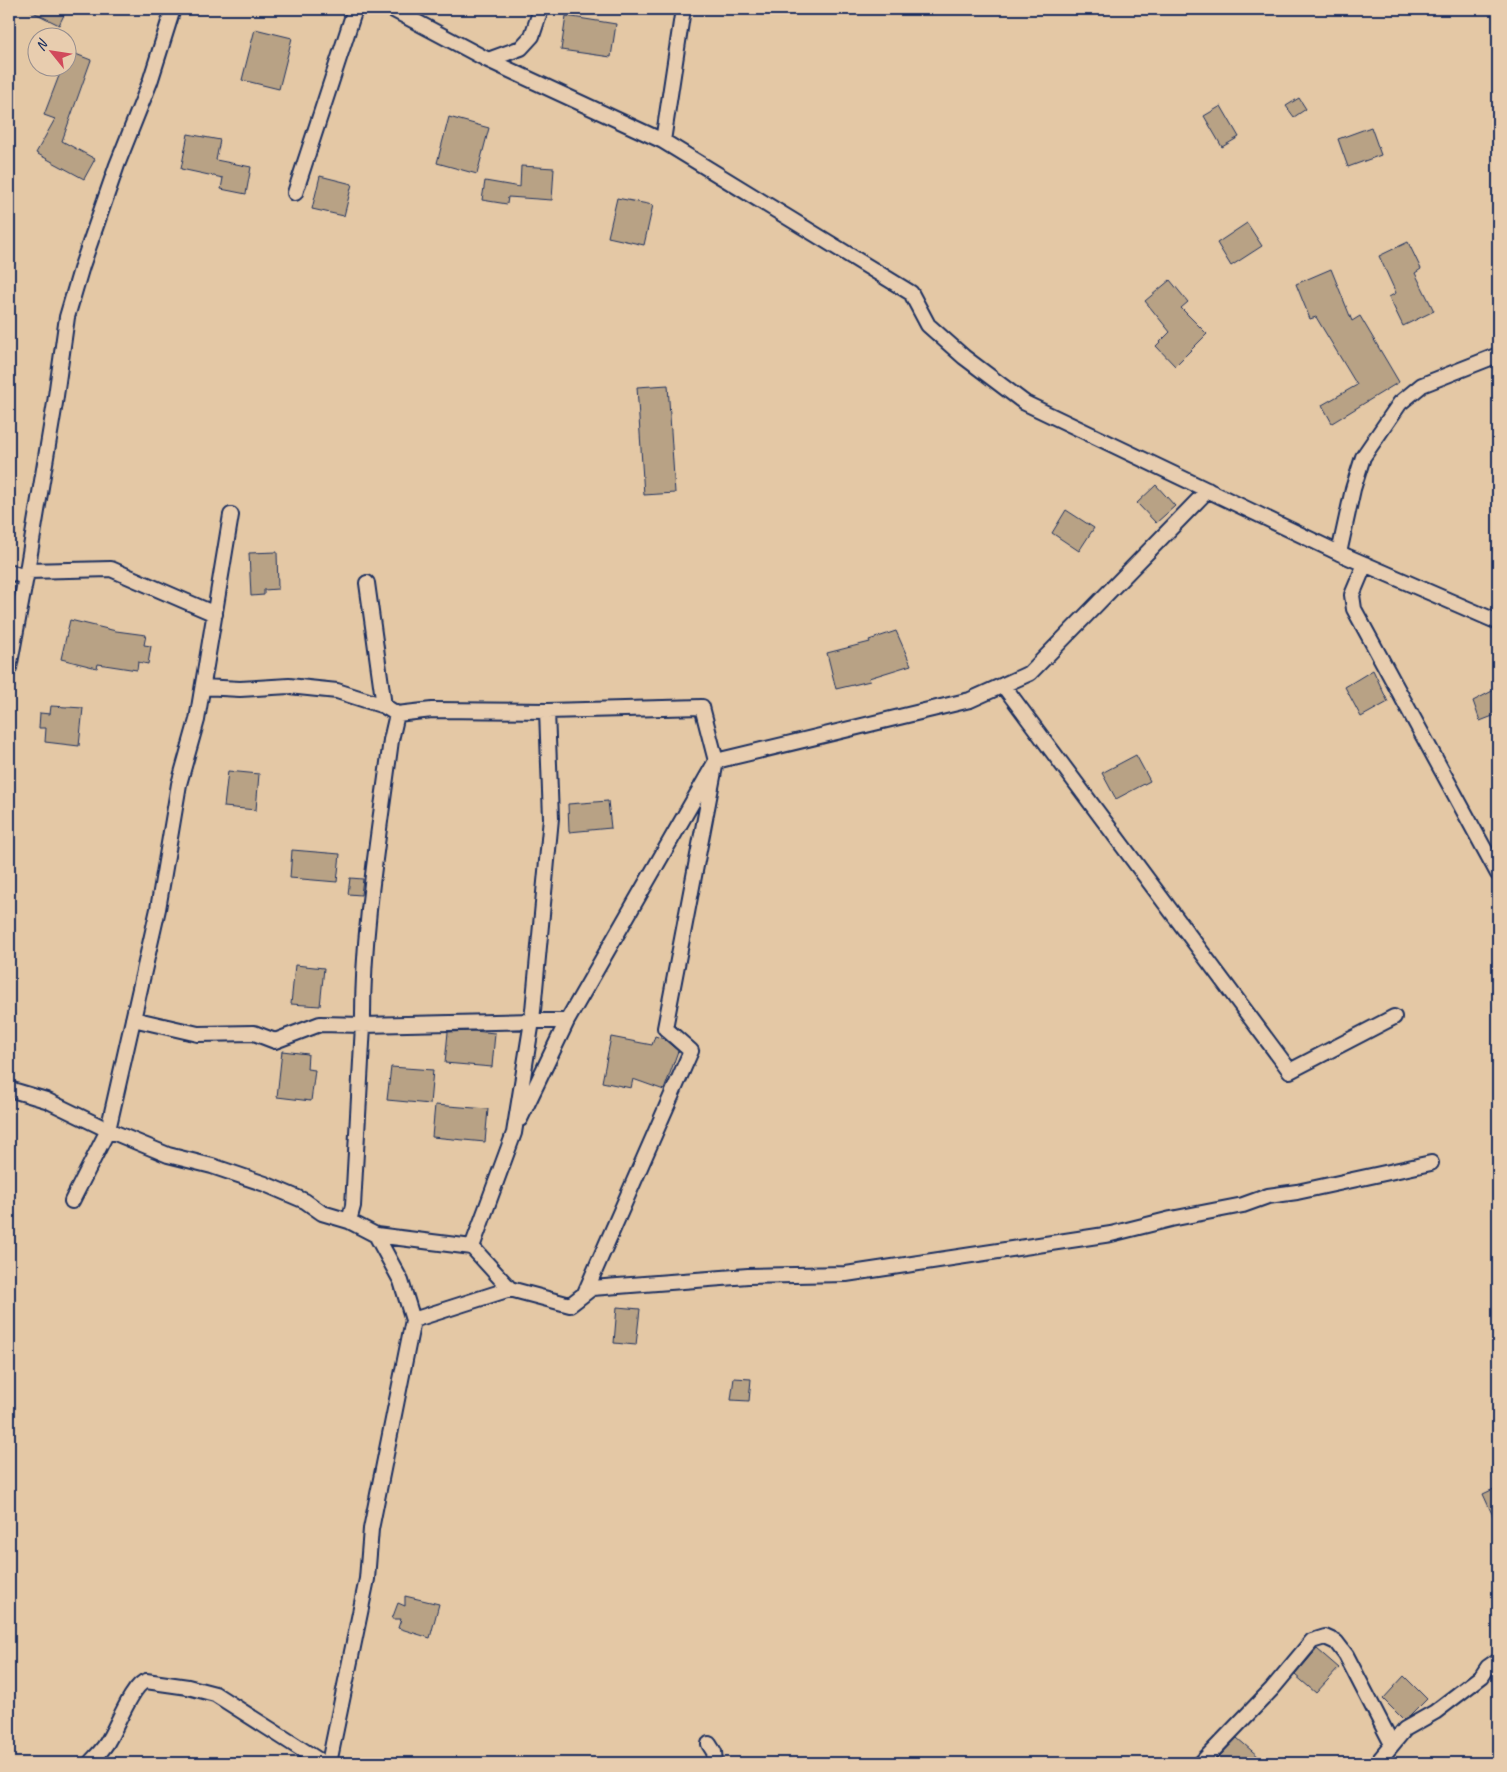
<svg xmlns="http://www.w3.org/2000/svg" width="1507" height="1772" font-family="Caveat,sans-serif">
<rect width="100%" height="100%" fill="#e4c8a5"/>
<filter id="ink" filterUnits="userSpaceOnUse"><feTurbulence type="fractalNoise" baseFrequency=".02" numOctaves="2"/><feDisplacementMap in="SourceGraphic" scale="10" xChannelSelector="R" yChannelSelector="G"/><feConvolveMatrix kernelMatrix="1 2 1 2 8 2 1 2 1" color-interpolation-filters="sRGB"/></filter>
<g filter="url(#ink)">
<!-- building -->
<path fill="#b8a285" stroke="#1b2f5e" d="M27 9H67L59 25Z
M566 16 616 24 611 57 561 50Z
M255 29 292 38 279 89 242 80Z
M68 51 91 60 62 141 95 159 84 179 36 153 55 119 44 115 62 68H68Z
M1299 98 1306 109 1294 117 1286 106Z
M1221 106 1239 137 1222 147 1204 116Z
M449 117 489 128 477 174 437 163Z
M1371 127 1381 155 1348 167 1338 139Z
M188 134 220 140 216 160 251 167 246 194 221 189 223 178 181 169Z
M521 166 554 168 552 200 508 197 507 204 482 200 485 181 520 187Z
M320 176 352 184 344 216 312 209Z
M617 198 653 205 644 245 608 237Z
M1247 223 1262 246 1231 266 1217 243Z
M1408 242 1421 269 1415 273 1434 311 1403 326 1389 297 1396 293 1379 256Z
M1331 269 1352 321 1360 316 1399 382 1332 423 1322 405 1357 385 1316 317 1310 319 1296 284Z
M1170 280 1188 302 1181 308 1207 334 1175 366 1156 346 1170 332 1145 301Z
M668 385 675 493 644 495 637 387Z
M1156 485 1175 506 1156 523 1137 503Z
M1066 510 1094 528 1079 551 1052 533Z
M277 552 278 589 264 590V595L251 596 249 553Z
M70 620 116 631 146 635 144 645 151 646 148 664 138 662 137 670 98 664 97 668 61 659Z
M896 631 911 665 869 678 870 681 836 689 827 653 870 642 869 640Z
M1373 670 1388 702 1361 717 1345 687Z
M1498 688V714L1480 721 1473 701Z
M51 706 83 708 79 746 45 742 46 728H39L40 713 50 714Z
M1136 755 1150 781 1116 799 1102 773Z
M228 771 259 774 256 810 224 807Z
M608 801 611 828 569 832 568 804Z
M292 850 340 854 337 882 290 878Z
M350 878 363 879 361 895 348 894Z
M295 965 324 968 320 1006 291 1004Z
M474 1031 495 1033 492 1067 445 1063 448 1032Z
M655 1036 664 1039 678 1051 664 1090 633 1079 631 1088 602 1082 611 1037 652 1045Z
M282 1051 308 1054 307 1069 315 1070 311 1101 277 1097Z
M391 1067 433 1070 430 1104 387 1100Z
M435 1105 488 1109 485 1142 432 1137Z
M617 1307 640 1309 636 1345 614 1343Z
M734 1378 751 1379 749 1401 731 1400Z
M1498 1487V1527L1483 1494Z
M405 1596 439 1604 430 1638 398 1628 401 1619H392L398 1603 405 1606Z
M1317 1649 1339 1668 1316 1693 1295 1675Z
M1404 1676 1427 1699 1409 1717 1404 1720 1383 1699Z
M1237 1738 1266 1763H1213Z"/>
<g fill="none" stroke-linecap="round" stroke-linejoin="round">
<!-- street casing -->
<g stroke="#1b2f5e" stroke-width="18">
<path id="street" d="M392 9 488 60 663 141 911 293 928 325 964 357 1025 403 1339 553 1498 622
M488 60 521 48 532 36 541 9
M663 141 683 9
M295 193 355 9
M231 515 197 720 179 784 158 909 108 1130 168 1155 212 1166 265 1184 305 1201 322 1213 349 1221 353 1206 363 1025 532 1021 551 818 547 711 432 710 397 714
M1339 553 1353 489 1363 457 1400 403 1422 385 1498 355
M1365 564 1352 595 1354 609 1498 874
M27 571 111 569 215 614
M9 572 26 577
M9 668 27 571 55 403 67 317 82 266 117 165 150 82 173 9
M1003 685 1290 1071 1394 1017
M203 687 240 689 289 686 337 691 384 706 367 583
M133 1019 198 1034 254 1033 275 1041 320 1024 363 1025C362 930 379 834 391 740L397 714 384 706
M9 1089 46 1100 108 1130 72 1201
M520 1119 567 1021
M349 1221 376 1235 472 1247 510 1289 570 1305 592 1288 748 1276 846 1274 1111 1234 1171 1219 1243 1205 1268 1196 1297 1192 1431 1163
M376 1235 401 1281 413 1320
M472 1247 514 1133 532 1021H567L716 761 702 707 547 711
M585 1293 691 1051 665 1028 716 761 970 700 1030 673 1208 490
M709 1744 714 1752 715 1763
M90 1763C96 1756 105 1748 109 1739 117 1726 133 1684 146 1681L188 1687 215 1694 323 1763
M329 1763 367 1579 371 1529 413 1320 510 1289
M1201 1763 1272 1689 1312 1641 1325 1637 1336 1642 1346 1655 1392 1744
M1377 1763 1405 1729 1435 1712 1482 1676 1488 1667 1498 1660"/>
</g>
<!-- street -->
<use href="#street" stroke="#e8cdaf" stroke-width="14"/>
</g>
</g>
<!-- margin -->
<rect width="1507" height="1772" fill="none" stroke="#e8cdaf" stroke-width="30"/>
<rect x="15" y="15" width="1477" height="1742" fill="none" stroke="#1b2f5e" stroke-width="2" filter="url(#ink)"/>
<!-- north arrow -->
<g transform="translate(52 52) rotate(300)"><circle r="24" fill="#e8cdaf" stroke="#968e8f"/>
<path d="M0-4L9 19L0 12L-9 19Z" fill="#d1495b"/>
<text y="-8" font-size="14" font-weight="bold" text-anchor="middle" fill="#1b2f5e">N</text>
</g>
</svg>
